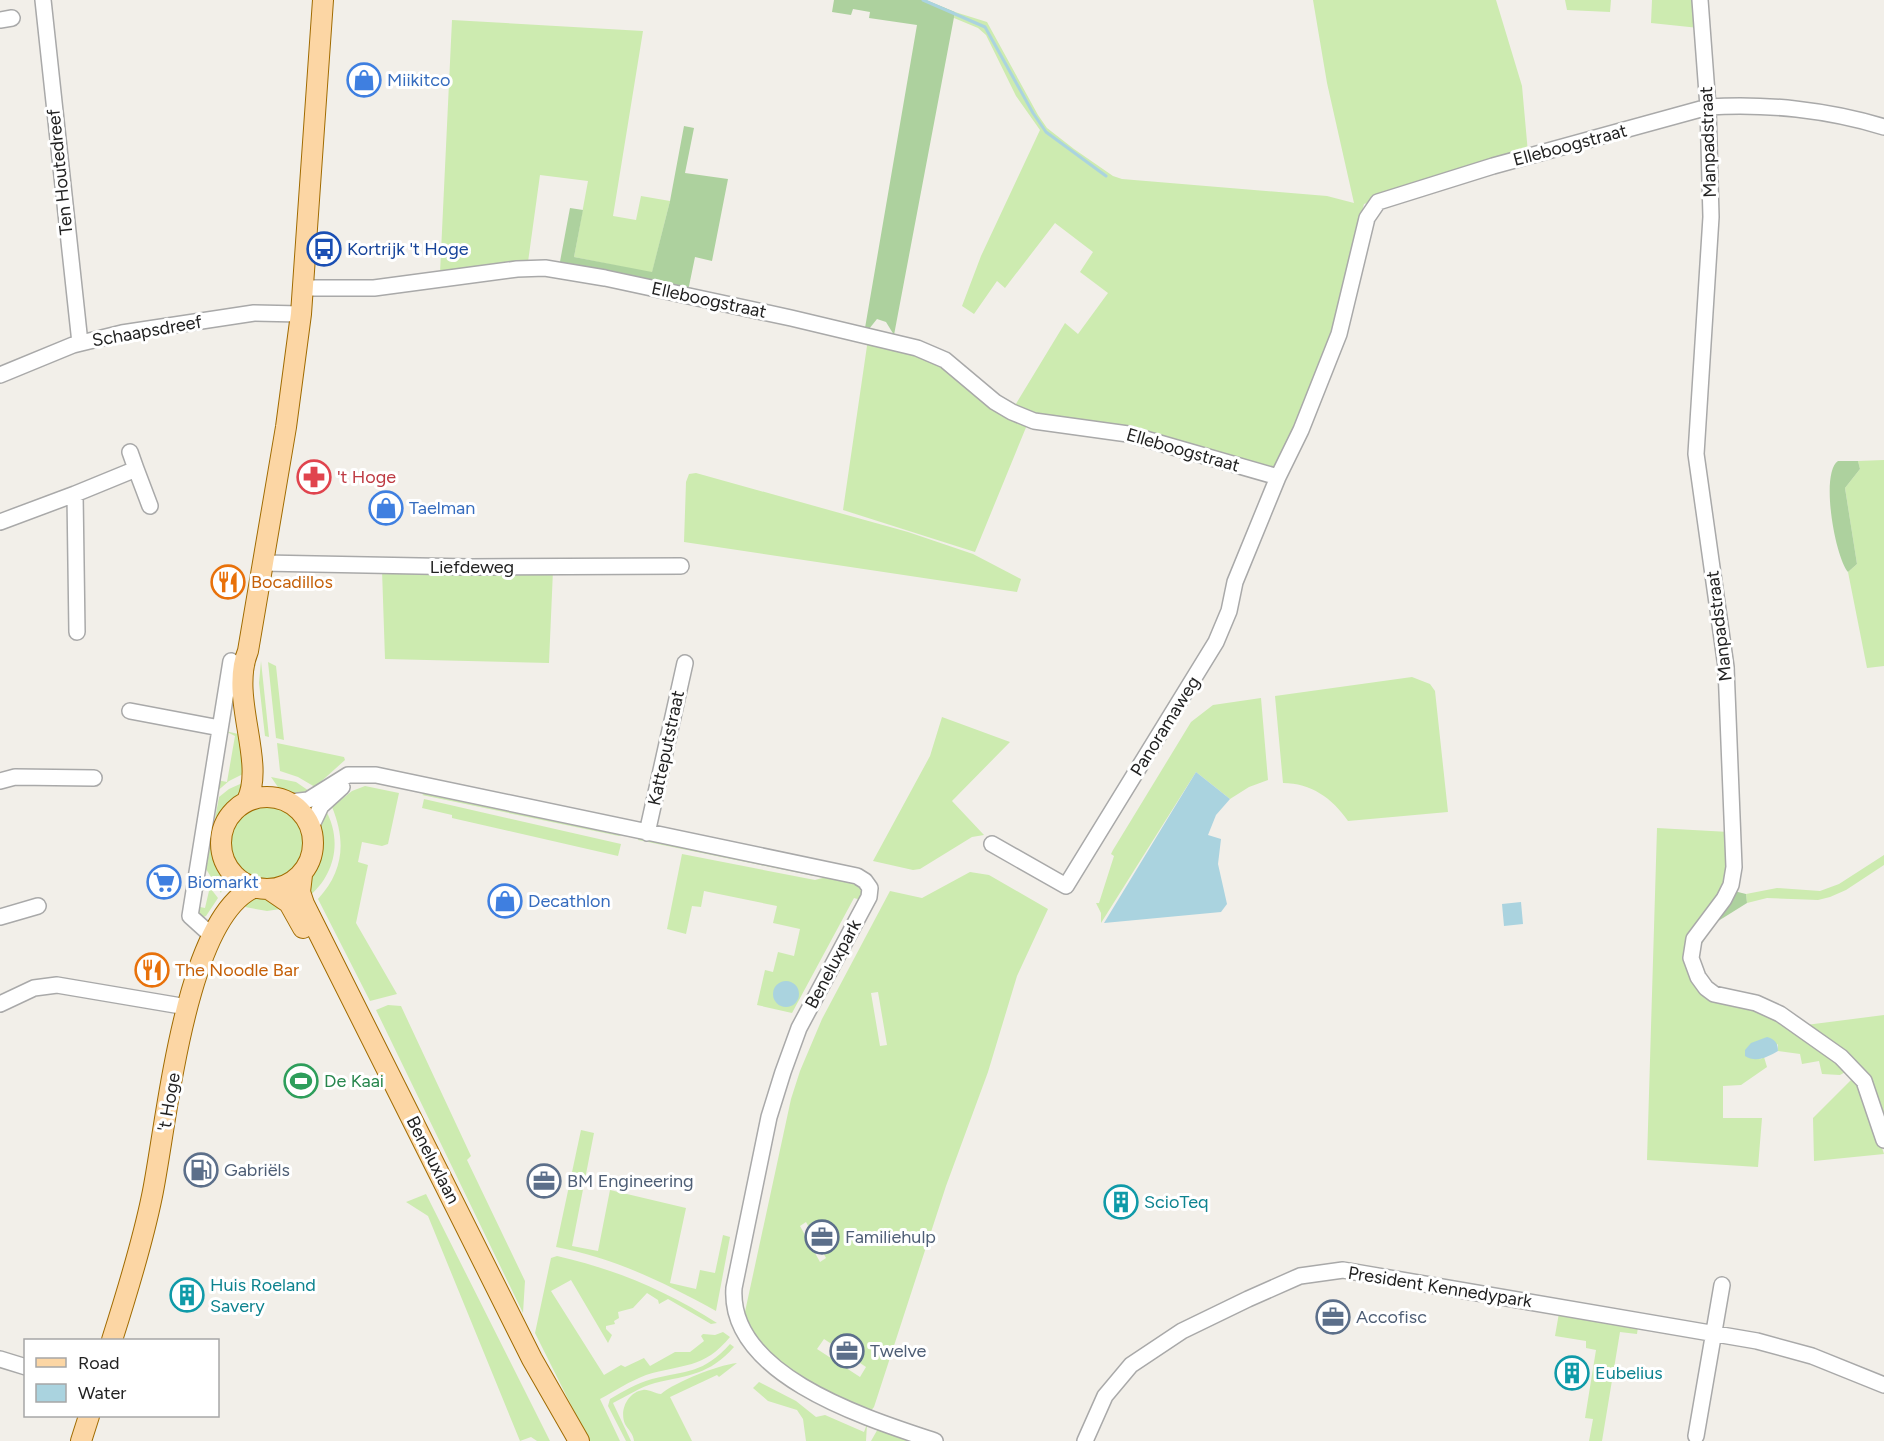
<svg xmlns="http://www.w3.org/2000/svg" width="1884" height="1441" font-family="Figtree,sans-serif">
<rect width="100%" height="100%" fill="#f2efe9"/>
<!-- grass -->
<path fill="#cdebb0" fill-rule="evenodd" d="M1313 0H1496L1522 86 1528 153 1364 204 1334 328 1279 466 1271 467 1050 420 1014 407 1065 323 1078 334 1108 293 1080 272 1093 252 1055 223 1005 288 997 281 974 314 962 306 981 256 1040 130 1016 96 986 35 978 28 954 18 955 12 987 22 1038 115 1047 128 1074 149 1113 176 1122 179 1327 196 1354 203 1327 83Z
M1565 0H1611L1610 12 1567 10Z
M1652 0H1696L1699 28 1651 23Z
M452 20 643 31 613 216 636 220 641 196 670 201 652 273 574 257 588 181 540 175 528 262 440 273Z
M868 339 928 356 1027 425 975 552 843 510Z
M1884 460V666L1867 668 1848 572 1857 564 1845 488 1860 469 1858 461Z
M696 473 908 532 973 554 1021 579 1017 592 684 542 686 482 689 474Z
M382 570H553L549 663 385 659Z
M261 661 269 737 265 736 259 683Z
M268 662 276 666 284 740 276 738Z
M1412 677 1430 684 1435 691 1448 812 1348 821C1332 798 1311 783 1283 783L1275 696Z
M1261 698 1268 780 1249 787 1230 799 1196 772 1101 923V913L1096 903H1099L1114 856 1111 854 1113 850 1191 722 1213 705Z
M942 717 1010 742 952 801 984 835 972 837 920 869 913 870 873 861 930 756Z
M225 731 243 735V774L229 781 215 793 217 780 227 782 235 736Z
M277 743 344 757 345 760 315 787 298 777 280 771Z
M271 777 296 782 312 793 291 797 280 790Z
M249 780C242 802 220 812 216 837 212 857 229 872 221 893L206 869 219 797 229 789Z
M365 786 399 793 388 844 382 846 362 842 358 862 368 865 356 923 397 994 370 1001 318 899C344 871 346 841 332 807L352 791Z
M427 792 624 834 619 836 422 795Z
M424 799 621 844 618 856 452 818V815L422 808Z
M230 844a38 38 0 1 1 76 0a38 38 0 1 1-76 0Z
M325 809C343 840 335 876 307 898L306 880 318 857V826Z
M1657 828 1729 832 1727 886 1693 934 1702 988 1781 1018 1847 1071 1840 1075 1822 1074 1819 1061 1802 1064 1800 1054 1778 1051V1044L1759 1060 1764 1057 1767 1067 1741 1085 1723 1086V1118H1762L1758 1167 1647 1160Z
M639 836 823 875 814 876 638 840Z
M682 854 815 880 830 876 859 885 863 893 861 900 854 898 792 1013 757 1005 765 970 773 972 778 952 794 956 800 929 773 923 777 906 704 891 701 907 692 906 686 934 667 929Z
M1884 855V865L1846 890 1830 897 1818 900 1767 898 1747 903 1746 894 1777 888 1820 891 1839 884Z
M970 872 989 875 1048 909 1017 976 988 1072 946 1186 874 1407 869 1413 804 1380 759 1346 743 1321 791 1099 800 1071 822 1019 890 891 922 898ZM878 992 887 1045 880 1046 871 993ZM806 1222 826 1258 820 1262 800 1226ZM824 1339 866 1367 860 1377 817 1349Z
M201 876 218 898 206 916 199 919 195 906 205 908 209 891 198 888Z
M252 895 270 897 287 908 267 911 245 907Z
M388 1005 401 1006 471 1156 467 1160 525 1281 523 1313 376 1010Z
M1884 1015V1121L1870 1079 1806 1025Z
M1855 1076 1862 1086 1884 1154 1814 1161 1813 1118Z
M581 1130 594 1133 572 1246 598 1251 610 1190 686 1208 670 1283 696 1289 700 1270 715 1273 723 1235 730 1237 716 1311C665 1283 615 1258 556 1247Z
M426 1194 550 1441H537L531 1437 520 1441 428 1216 406 1202Z
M557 1256C615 1269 667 1291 717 1323L711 1324 668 1299 659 1304 658 1300 647 1293 633 1308 618 1312 619 1318 614 1321 615 1324 606 1326V1329L612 1335 608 1343 571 1280 551 1291 604 1375 621 1365 625 1367 644 1358 650 1366 675 1352H690L704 1341 701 1336 703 1334 715 1335 723 1332 730 1337C704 1369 682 1364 646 1375 630 1381 615 1391 600 1399L620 1441H589L535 1333 551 1258Z
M1559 1313 1638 1327 1637 1334 1620 1332 1602 1441H1589L1593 1419 1585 1418 1596 1350 1586 1348V1341L1555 1336Z
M730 1344 734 1347C709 1375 689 1375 655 1383 640 1387 627 1396 613 1403L631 1441H626L608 1406 610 1399C624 1391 637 1383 652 1379 687 1370 703 1374 730 1344Z
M737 1363 719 1377 717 1375 670 1397 692 1441H634C633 1433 629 1431 625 1424 619 1410 628 1392 643 1390 649 1389 655 1394 661 1394 675 1382 718 1365 737 1363Z
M759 1382 796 1401 816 1417 825 1415 864 1432 867 1424 866 1441H806L803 1419 797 1410 768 1401 753 1388Z
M879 1427 920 1441H871Z"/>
<!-- forest -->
<path fill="#add19e" d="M834 0H926L955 12 894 335 886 322 877 319 869 329 865 328 917 25 869 18 870 12 853 9 851 15 832 12Z
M684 126 694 128 685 173 728 179 712 261 695 257 688 291 559 267 570 208 583 210 574 257 652 272 670 201Z
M1838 461H1858L1860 469 1845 488 1857 564 1848 572C1835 557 1820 473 1838 461Z
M1734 891 1746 894 1747 903 1715 923 1701 945 1698 942Z"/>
<!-- water -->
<path fill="#aad3df" d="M1196 772 1230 799 1216 815 1208 835 1221 839 1218 864 1227 904 1221 912 1104 923Z
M1521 902 1523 924 1504 926 1502 904Z
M773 994a13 13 0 1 1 26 0a13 13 0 1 1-26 0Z
M1767 1037C1774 1039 1778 1042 1778 1051 1768 1057 1756 1063 1745 1056V1050L1751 1043Z"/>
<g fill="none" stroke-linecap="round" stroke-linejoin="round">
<!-- stream -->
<path stroke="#aad3df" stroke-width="3" d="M923 0 985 27 1033 113 1046 132 1106 176"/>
<!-- minor casing -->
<g stroke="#a9a9a9" stroke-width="18">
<path id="minor" d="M43 0 80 343
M1700 0 1708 107 1711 217 1696 454 1726 667 1734 867 1731 885 1724 899 1694 939 1691 958 1698 977 1706 988 1714 994 1756 1003 1780 1014 1841 1057 1864 1081 1884 1140
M0 20 12 18
M303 288H374L517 269 545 268 605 278 791 318 917 348 945 360 995 402 1012 412 1034 421 1128 434 1278 477
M0 375 73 345 122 333 254 313 301 314
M136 469 150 506
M75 494 136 469 130 452
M0 522 75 494 77 632
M263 563 471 567 681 566
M130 711 220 728
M0 781 15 777 94 778
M290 802 308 800 348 775H376L857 876 865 881 870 888 869 897 799 1028 783 1072 769 1117 734 1288C728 1376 869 1419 935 1441
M311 827 321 806 342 787
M647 833 685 663
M992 844 1066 886 1216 642 1229 611 1235 582 1278 477 1301 430 1339 334 1367 218 1378 202 1493 166 1708 107C1765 103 1829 110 1884 127
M0 917 38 906
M211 935 190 916 231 661
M0 1004 34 988 57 985 187 1007
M0 1359 26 1367
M1696 1436 1722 1285
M1085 1441 1105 1396 1131 1365 1182 1331 1248 1299 1300 1276 1343 1270 1757 1341 1812 1356 1884 1385"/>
</g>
<!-- major casing -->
<g stroke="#a06b00" stroke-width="22">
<path id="major" d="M221 843a46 46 0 1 1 92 0a46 46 0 1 1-92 0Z
M247 801C266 761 229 697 248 651L286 427 301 314 323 0
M302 875 300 892 304 904 532 1359 579 1441
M270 890 289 903 303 928
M112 1340C127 1293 142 1245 152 1196 167 1124 184 921 253 888
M81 1441 89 1416"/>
</g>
<!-- minor -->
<use href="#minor" stroke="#fff" stroke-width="15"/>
<!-- major -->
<use href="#major" stroke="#fcd6a4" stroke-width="20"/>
</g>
<!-- icons -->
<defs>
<g id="shop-ring" transform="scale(1.725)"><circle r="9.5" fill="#fff" stroke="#3f7fe0" stroke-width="1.5"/><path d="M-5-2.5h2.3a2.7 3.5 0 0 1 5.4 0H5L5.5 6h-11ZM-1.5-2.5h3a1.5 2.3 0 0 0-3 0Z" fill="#3f7fe0"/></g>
<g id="bus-ring" transform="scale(1.725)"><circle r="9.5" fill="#fff" stroke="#1a4fb4" stroke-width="1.5"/><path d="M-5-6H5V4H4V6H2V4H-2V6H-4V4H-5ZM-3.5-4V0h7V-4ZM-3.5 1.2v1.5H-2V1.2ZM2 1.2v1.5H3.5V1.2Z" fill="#1a4fb4"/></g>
<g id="pharmacy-ring" transform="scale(1.725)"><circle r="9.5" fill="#fff" stroke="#e0444e" stroke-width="1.5"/><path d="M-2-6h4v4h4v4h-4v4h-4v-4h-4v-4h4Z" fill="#e0444e"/></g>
<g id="restaurant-ring" transform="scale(1.725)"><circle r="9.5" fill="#fff" stroke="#e8710a" stroke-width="1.5"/><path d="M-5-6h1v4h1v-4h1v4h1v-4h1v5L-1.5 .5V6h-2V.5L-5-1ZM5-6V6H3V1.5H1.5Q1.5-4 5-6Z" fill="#e8710a"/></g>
<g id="supermarket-ring" transform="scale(1.725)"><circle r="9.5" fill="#fff" stroke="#3f7fe0" stroke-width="1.5"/><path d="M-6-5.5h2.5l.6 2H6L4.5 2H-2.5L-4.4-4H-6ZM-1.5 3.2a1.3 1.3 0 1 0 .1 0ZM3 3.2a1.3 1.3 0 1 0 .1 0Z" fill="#3f7fe0"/></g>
<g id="stadium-ring" transform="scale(1.725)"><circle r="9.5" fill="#fff" stroke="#2e9e5b" stroke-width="1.5"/><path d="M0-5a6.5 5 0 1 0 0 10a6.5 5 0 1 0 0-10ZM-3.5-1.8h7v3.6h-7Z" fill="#2e9e5b"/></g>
<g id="fuel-ring" transform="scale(1.725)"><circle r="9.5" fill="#fff" stroke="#5c6f8a" stroke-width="1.5"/><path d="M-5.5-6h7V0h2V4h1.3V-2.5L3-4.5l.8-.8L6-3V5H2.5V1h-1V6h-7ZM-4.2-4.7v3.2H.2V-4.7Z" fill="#5c6f8a"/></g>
<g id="office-ring" transform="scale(1.725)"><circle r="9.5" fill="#fff" stroke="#5c6f8a" stroke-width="1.5"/><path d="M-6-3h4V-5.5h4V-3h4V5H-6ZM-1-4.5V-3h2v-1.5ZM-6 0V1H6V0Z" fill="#5c6f8a"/></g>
<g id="building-ring" transform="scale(1.725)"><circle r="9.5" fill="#fff" stroke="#0f9aa8" stroke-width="1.5"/><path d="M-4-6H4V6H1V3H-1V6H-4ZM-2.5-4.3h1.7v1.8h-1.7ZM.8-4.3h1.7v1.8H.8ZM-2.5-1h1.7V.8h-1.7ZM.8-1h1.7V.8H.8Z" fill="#0f9aa8"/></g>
</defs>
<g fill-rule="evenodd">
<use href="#shop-ring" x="364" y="80"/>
<use href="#bus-ring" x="324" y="249"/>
<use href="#pharmacy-ring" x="314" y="477"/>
<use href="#shop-ring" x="386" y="508"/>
<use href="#restaurant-ring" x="228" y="582"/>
<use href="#supermarket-ring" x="164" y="882"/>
<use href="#shop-ring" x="505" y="901"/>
<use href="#restaurant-ring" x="152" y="970"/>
<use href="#stadium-ring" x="301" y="1081"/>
<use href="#fuel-ring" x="201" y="1170"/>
<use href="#office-ring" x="544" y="1181"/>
<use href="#building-ring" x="1121" y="1202"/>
<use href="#office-ring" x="822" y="1237"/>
<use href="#building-ring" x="187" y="1295"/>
<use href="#office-ring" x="1333" y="1317"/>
<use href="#office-ring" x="847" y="1351"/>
<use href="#building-ring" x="1572" y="1373"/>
</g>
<g text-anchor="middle" stroke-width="6" stroke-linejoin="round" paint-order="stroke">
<!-- shop labels -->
<g font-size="18" fill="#366cbe" stroke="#fff" text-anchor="start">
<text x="387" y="86">Miikitco</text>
<text x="409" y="514">Taelman</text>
<text x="187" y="888">Biomarkt</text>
<text x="528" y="907">Decathlon</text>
</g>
<!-- street labels -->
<g font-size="18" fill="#222" stroke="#fff">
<text transform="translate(1708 142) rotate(-92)" y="6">Manpadstraat</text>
<text transform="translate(1570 145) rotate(-15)" y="6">Elleboogstraat</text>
<text transform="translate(60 172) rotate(-96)" y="6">Ten Houtedreef</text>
<text transform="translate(709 300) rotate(12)" y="6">Elleboogstraat</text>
<text transform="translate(147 331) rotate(-10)" y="6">Schaapsdreef</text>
<text transform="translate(1183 450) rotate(16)" y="6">Elleboogstraat</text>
<text x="472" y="573">Liefdeweg</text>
<text transform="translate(1719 626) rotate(-97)" y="6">Manpadstraat</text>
<text transform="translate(1165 726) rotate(-58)" y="6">Panoramaweg</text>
<text transform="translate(666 748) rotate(-78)" y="6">Katteputstraat</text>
<text transform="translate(833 964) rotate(-62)" y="6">Beneluxpark</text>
<text transform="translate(169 1102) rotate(-80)" y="6">'t Hoge</text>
<text transform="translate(433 1160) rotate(63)" y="6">Beneluxlaan</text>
<text transform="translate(1440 1287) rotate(9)" y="6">President Kennedypark</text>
</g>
<!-- transit labels -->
<g font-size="18" fill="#164399" stroke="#fff" text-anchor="start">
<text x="347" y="255">Kortrijk 't Hoge</text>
</g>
<!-- health labels -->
<g font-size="18" fill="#be3a42" stroke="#fff" text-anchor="start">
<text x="337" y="483">'t Hoge</text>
</g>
<!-- food labels -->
<g font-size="18" fill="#c56008" stroke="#fff" text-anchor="start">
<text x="251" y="588">Bocadillos</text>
<text x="175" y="976">The Noodle Bar</text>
</g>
<!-- leisure labels -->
<g font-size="18" fill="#27864d" stroke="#fff" text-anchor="start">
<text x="324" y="1087">De Kaai</text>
</g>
<!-- service labels -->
<g font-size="18" fill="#4e5e75" stroke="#fff" text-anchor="start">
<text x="224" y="1176">Gabriëls</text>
<text x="567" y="1187">BM Engineering</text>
<text x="845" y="1243">Familiehulp</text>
<text x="1356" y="1323">Accofisc</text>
<text x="870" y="1357">Twelve</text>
</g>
<!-- culture labels -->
<g font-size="18" fill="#0d838f" stroke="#fff" text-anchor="start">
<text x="1144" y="1208">ScioTeq</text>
<text x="210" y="1291">Huis Roeland<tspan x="210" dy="21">Savery</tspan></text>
<text x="1595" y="1379">Eubelius</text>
</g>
</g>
<!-- legend -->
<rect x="24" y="1339" width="195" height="78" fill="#ffffff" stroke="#a7a7a7" stroke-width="1.5"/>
<rect x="36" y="1358" width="30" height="9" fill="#fcd6a4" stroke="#a7a7a7" stroke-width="1.5"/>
<text x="78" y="1369" font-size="18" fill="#222222">Road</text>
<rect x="36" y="1384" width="30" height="18" fill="#aad3df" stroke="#a7a7a7" stroke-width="1.5"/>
<text x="78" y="1399" font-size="18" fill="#222222">Water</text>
</svg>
